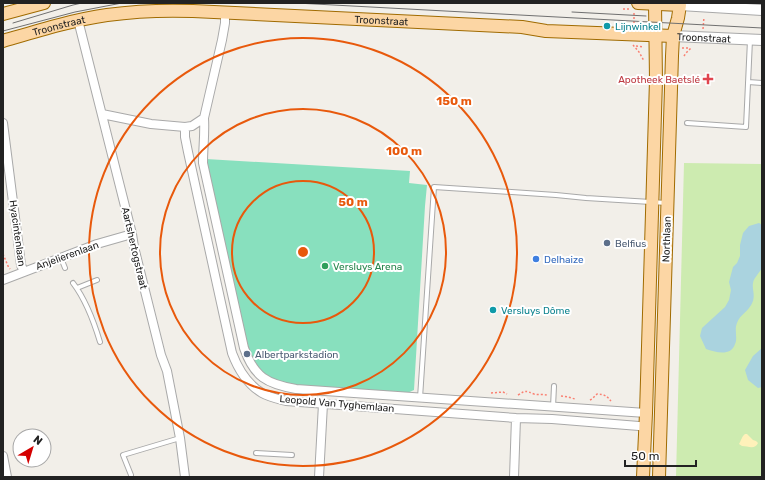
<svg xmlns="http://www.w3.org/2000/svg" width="765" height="480" font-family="Rubik,sans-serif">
<rect width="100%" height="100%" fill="#f2efe9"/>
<!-- grass -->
<path fill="#cdebb0" d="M684 163 762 164V477H676Z"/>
<!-- sand -->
<path fill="#fff1ba" d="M745 434H747L753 440 756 441 758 443C755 450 748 446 742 446L739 444C741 441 742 436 745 434Z"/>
<!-- pitch -->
<path fill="#88e0be" d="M206 159 410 171 409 183 427 185 425 206 414 390 405 394 290 386 264 376 251 360Z"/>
<!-- water -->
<path fill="#aad3df" d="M759 223 762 225C762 235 762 245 762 255 762 259 763 264 762 267 760 273 754 277 753 283 752 289 755 294 753 301 749 312 740 314 737 323 734 330 738 338 735 344 731 357 715 352 706 349L700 336 702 328 725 307 729 300 731 290 729 282 733 267 737 263 740 256V245L743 233 749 226Z
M762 348V387L758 388 748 380 745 370 753 356Z"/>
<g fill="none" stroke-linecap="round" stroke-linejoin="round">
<!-- service casing -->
<g stroke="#a9a9a9" stroke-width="6">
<path id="service" d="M748 82 762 83
M687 123 746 127 750 40
M61 258 65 268
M73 283C86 300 94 322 100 342
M77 288 97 280
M420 398 434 187 556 195 586 198 667 203
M553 407 554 386
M256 453 292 455
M131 475 123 455 180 438"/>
</g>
<!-- minor casing -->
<g stroke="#a9a9a9" stroke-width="10">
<path id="minor" d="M78 20 132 234 134 247 161 355 167 371 180 438 185 477
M102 114 151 124 185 127 192 126 204 118 222 40 225 23V13
M204 118C205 133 203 148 203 163L244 348C254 377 267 384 296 389L646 413
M3 123 21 265 24 272
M185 127V137L188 152 232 353C238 369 247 384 262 393 269 397 278 399 286 401L516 418 552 419 639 426 645 428
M3 280 97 244 132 234
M3 456 7 477
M319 477 323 404
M514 477 516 418"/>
</g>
<!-- tertiary casing -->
<g stroke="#a9a9a9" stroke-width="12">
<g id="tertiary">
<path d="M680 5 762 10"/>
<path id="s1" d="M673 36 762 40"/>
</g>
</g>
<!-- primary casing -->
<g stroke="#a06b00" stroke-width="14">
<g id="primary">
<path d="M638 3 680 5 678 18 673 36 672 56 659 477"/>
<path d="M3 14 44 3"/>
<path id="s2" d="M3 41C37 31 72 20 107 15 136 11 165 10 193 11L522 27 546 31 673 36"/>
<path d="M643 477 646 413 656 80 655 4"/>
</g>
</g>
<!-- path -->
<path stroke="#fa8072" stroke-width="1.5" stroke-dasharray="2 2" stroke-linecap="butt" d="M623 9H629
M634 23V13
M703 29 704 17
M633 45 639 52 644 61
M636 46 644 47
M682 48H690
M684 56 686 53 692 47
M3 254 8 266 10 269
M491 393 503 392 507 394
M518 395C526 390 526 391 534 394 538 395 543 394 547 395
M561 396 568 397 575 399
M590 400 592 399 597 394C604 394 607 396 611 401"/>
<!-- service -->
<use href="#service" stroke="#fff" stroke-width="4"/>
<!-- minor -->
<use href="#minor" stroke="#fff" stroke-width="8"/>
<!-- tertiary -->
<use href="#tertiary" stroke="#fff" stroke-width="10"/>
<!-- primary -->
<use href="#primary" stroke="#fcd6a4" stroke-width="12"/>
<!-- tram -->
<path stroke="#707070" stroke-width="1" d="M296 3 762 28
M572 12 646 16
M13 23 73 5 82 3
M3 31 75 12 122 3"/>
</g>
<!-- distance rings -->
<g fill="none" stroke="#e8590c" stroke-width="2">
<circle cx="303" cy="252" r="71"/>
<circle cx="303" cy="252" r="143"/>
<circle cx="303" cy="252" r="214"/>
</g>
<!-- markers -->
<g fill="#0f9aa8" stroke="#fff" stroke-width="1.5">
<circle cx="607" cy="26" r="4"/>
<circle cx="493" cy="310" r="4"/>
</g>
<path fill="#e0444e" stroke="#fff" stroke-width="1.5" d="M706 73h4v4h4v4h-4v4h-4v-4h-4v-4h4z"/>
<g fill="#5c6f8a" stroke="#fff" stroke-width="1.5">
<circle cx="607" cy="243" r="4"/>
<circle cx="247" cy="354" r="4"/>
</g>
<circle fill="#3f7fe0" stroke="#fff" stroke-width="1.5" cx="536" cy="259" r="4"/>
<circle fill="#2e9e5b" stroke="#fff" stroke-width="1.5" cx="325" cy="266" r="4"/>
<g text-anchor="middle" stroke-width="4" stroke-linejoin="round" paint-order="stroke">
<!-- street labels -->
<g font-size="10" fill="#222" stroke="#fff">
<text dy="4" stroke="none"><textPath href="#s2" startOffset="382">Troonstraat</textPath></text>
<text dy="4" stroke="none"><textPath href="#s2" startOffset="58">Troonstraat</textPath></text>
<text dy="4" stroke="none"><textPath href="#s1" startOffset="31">Troonstraat</textPath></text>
<text transform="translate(18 233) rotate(82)" y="4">Hyacintenlaan</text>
<text transform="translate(666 239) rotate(-88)" y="4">Northlaan</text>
<text transform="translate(135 248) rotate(77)" y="4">Aartshertogstraat</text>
<text transform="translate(67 255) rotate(-20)" y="4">Anjelierenlaan</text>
<text transform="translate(337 403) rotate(5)" y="4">Leopold Van Tyghemlaan</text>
</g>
<!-- culture labels -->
<g font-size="10" fill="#0d838f" stroke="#fff" text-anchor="start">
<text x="615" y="30">Lijnwinkel</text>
<text x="501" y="314">Versluys Dôme</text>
</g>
<!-- health labels -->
<g font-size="10" fill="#be3a42" stroke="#fff" text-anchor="end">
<text x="700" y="83">Apotheek Baetslé</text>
</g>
<!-- service labels -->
<g font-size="10" fill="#4e5e75" stroke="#fff" text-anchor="start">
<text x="615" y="247">Belfius</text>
<text x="255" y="358">Albertparkstadion</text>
</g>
<!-- shop labels -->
<g font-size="10" fill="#366cbe" stroke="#fff" text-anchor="start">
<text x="544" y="263">Delhaize</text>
</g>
<!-- leisure labels -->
<g font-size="10" fill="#27864d" stroke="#fff" text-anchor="start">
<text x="333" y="270">Versluys Arena</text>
</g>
</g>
<circle cx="303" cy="252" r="6" fill="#e8590c" stroke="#fff" stroke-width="2"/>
<g font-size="12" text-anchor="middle" font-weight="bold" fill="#e8590c" stroke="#fff" stroke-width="4" stroke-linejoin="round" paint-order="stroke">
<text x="454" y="105">150 m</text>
<text x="404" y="155">100 m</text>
<text x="353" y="206">50 m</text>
</g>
<!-- border -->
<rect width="765" height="480" fill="none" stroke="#222222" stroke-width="8"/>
<!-- north arrow -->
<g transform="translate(32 448) rotate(38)"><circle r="19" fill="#ffffff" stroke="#a7a7a7"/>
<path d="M0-3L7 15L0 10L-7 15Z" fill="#d40000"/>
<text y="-6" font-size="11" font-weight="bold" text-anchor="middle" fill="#222222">N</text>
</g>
<!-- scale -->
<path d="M625 460v6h71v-6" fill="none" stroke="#222222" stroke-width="2"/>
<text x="631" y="460" font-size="12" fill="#222222" stroke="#ffffff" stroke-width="3" paint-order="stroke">50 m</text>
</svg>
